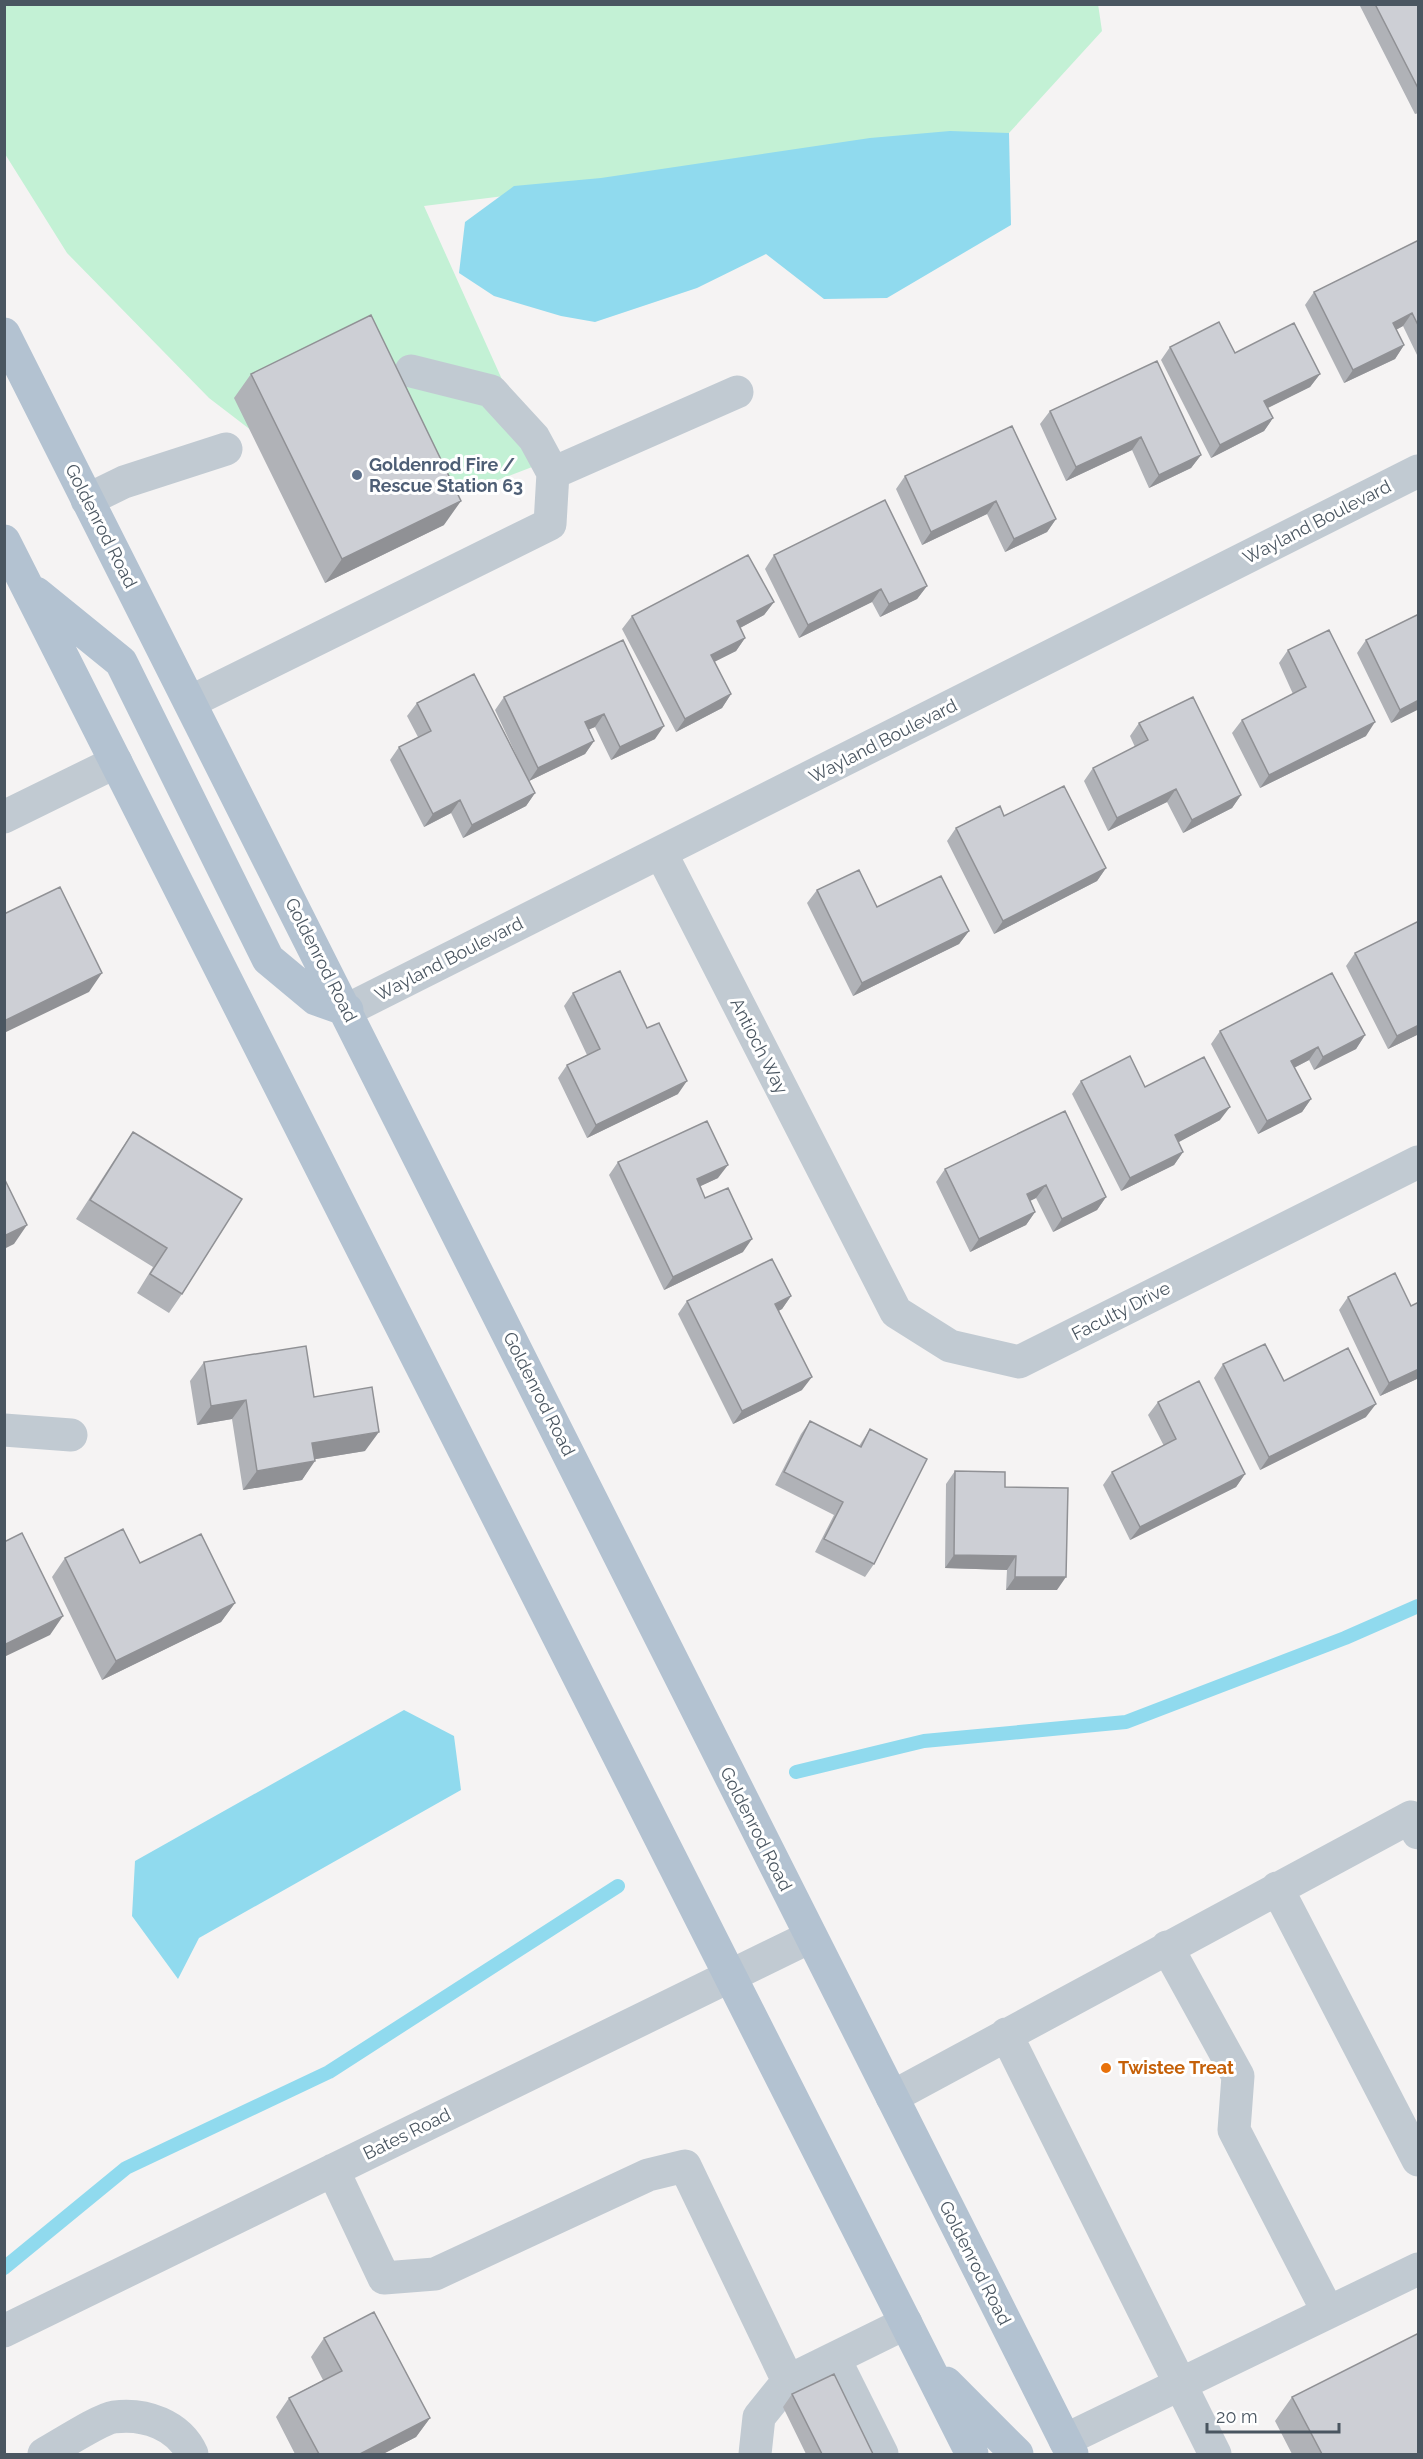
<svg xmlns="http://www.w3.org/2000/svg" width="1423" height="2459" font-family="Raleway,sans-serif">
<rect width="100%" height="100%" fill="#f5f3f3"/>
<!-- green -->
<path fill="#c3f1d5" d="M1098 4 1102 31 1009 133 424 206 540 464 416 511 330 491 209 398 67 253 5 154V5Z"/>
<!-- water -->
<path fill="#90daee" d="M950 131 1009 133 1011 225 887 298 824 299 766 254 697 288 595 322 561 316 494 296 459 273 465 222 514 186 601 178 870 138Z
M404 1710 454 1736 461 1790 199 1938 178 1979 132 1916 135 1861Z"/>
<g fill="none" stroke-linecap="round" stroke-linejoin="round">
<!-- stream -->
<path stroke="#90daee" stroke-width="14" d="M796 1772 924 1741 1126 1722 1345 1638 1418 1606
M4 2268 126 2168 329 2072 618 1886"/>
<!-- minor -->
<path stroke="#c1cad2" stroke-width="33" d="M553 473 737 392
M87 500 124 482 226 449
M190 702 550 524 553 473 534 438 491 391 411 371
M4 817 116 762
M661 853 896 1312 950 1346 1019 1362 1418 1162
M347 1010 1418 471
M4 1430 71 1435
M1277 1888 1418 2160
M1167 1947 1238 2076 1234 2130 1328 2312
M1006 2034 1215 2454
M892 2097 1411 1817 1418 1833
M333 2170 384 2278 435 2274 648 2175 685 2166 788 2381 906 2323
M4 2331 810 1937
M835 2360 882 2454
M1065 2440 1418 2269
M44 2454C59 2446 100 2419 114 2417 145 2413 179 2425 192 2454
M755 2454 759 2417 788 2381"/>
<!-- major -->
<path stroke="#b3c2d1" stroke-width="33" d="M4 334 1072 2454
M4 541 972 2454
M36 593 121 662 268 959 316 999 347 1010
M946 2383 1017 2454"/>
</g>
<!-- wall -->
<path fill="#b0b2b7" d="M1359 4H1419V113L1415 114Z
M1419 240V357H1418L1403 326 1396 330 1404 345 1395 359 1344 383 1305 305 1314 292Z
M1170 347 1320 374 1310 387 1268 408 1273 418 1264 431 1211 458 1161 360Z
M251 374 444 525 325 583 234 398Z
M1050 411 1201 455 1191 468 1149 488 1132 450 1066 481 1040 424Z
M1012 426 1056 519 1047 532 1005 552 987 514 922 545 896 489 905 476Z
M774 555 927 586 917 599 880 617 872 602 799 638 765 569Z
M774 602 764 615 740 628 745 638 736 651 714 662 731 694 722 708 676 732 622 629 632 616Z
M1419 614V709L1391 723 1357 653 1366 640Z
M623 640 655 739 611 760 595 727 589 729 594 741 585 754 529 781 535 793 526 806 463 838 451 813 424 827 390 760 399 747 418 737 407 716 417 703 525 774 495 710 504 697Z
M1288 650 1366 736 1260 788 1232 733 1242 720 1293 694 1279 663Z
M1139 723 1241 795 1232 808 1183 833 1167 802 1108 831 1084 781 1093 768 1135 747 1130 736Z
M1004 816 1106 868 1097 881 994 934 947 841 956 828Z
M817 890 877 907 969 931 959 944 853 996 807 903Z
M1355 953 1419 1034 1388 1049 1346 966Z
M573 993 678 1094 587 1138 558 1078 567 1065 587 1055 564 1006Z
M1220 1031 1365 1035 1356 1049 1314 1070 1309 1060 1294 1068 1311 1099 1302 1112 1258 1134 1211 1044Z
M1081 1081 1145 1087 1220 1120 1178 1142 1183 1152 1174 1165 1121 1191 1072 1094Z
M1065 1111 1106 1197 1097 1210 1053 1232 1036 1198 1030 1201 1035 1212 1026 1225 970 1252 936 1182 945 1169Z
M133 1132 182 1294 169 1313 137 1293 153 1267 76 1219 120 1151Z
M618 1162 718 1178 700 1186 705 1198 743 1252 664 1290 609 1175Z
M791 1296 782 1309 778 1311 802 1390 733 1424 678 1314 687 1301Z
M1348 1297 1411 1306 1419 1302V1378L1380 1396 1339 1310Z
M204 1362 314 1397 365 1451 315 1459 302 1480 243 1490 232 1419 197 1425 190 1381Z
M1223 1364 1284 1381 1366 1417 1260 1470 1214 1378Z
M1158 1402 1245 1474 1236 1487 1130 1540 1103 1485 1112 1472 1164 1446 1148 1415Z
M810 1421 859 1446 870 1429 874 1564 865 1577 815 1552 834 1515 775 1485 801 1434Z
M955 1471 1005 1487 1057 1590H1006L1007 1570 945 1568 946 1484Z
M65 1558 140 1563 235 1603 221 1622 102 1680 52 1577Z
M324 2338 430 2418 416 2437 383 2454H295L276 2417 289 2398 323 2380 311 2357Z
M792 2394 873 2454H806L783 2407Z
M1292 2397 1419 2454H1292L1275 2421Z"/>
<!-- shaded-wall -->
<path fill="#909195" d="M1412 313 1403 326 1384 336 1393 323Z
M1404 345 1395 359 1344 383 1353 370Z
M1320 374 1310 387 1255 414 1264 401Z
M1273 418 1264 431 1211 458 1220 445Z
M1141 437 1132 450 1066 481 1076 467Z
M1201 455 1191 468 1149 488 1159 475Z
M461 501 444 525 325 583 342 559Z
M996 501 987 514 922 545 931 532Z
M1056 519 1047 532 1005 552 1014 539Z
M927 586 917 599 880 617 889 604Z
M881 589 872 602 799 638 808 625Z
M774 602 764 615 727 635 737 621Z
M745 638 736 651 702 668 711 655Z
M731 694 722 708 676 732 685 719Z
M1419 700V709L1391 723 1400 710Z
M604 714 595 727 576 735 585 722Z
M1375 722 1366 736 1260 788 1269 775Z
M664 726 655 739 611 760 620 747Z
M594 741 585 754 529 781 538 768Z
M1176 789 1167 802 1108 831 1117 818Z
M535 793 526 806 463 838 472 825Z
M1241 795 1232 808 1183 833 1192 820Z
M460 800 451 813 424 827 433 814Z
M1106 868 1097 881 994 934 1003 921Z
M969 931 959 944 853 996 862 983Z
M102 973 89 992 4 1033V1021Z
M1419 1025V1034L1388 1049 1397 1036Z
M1365 1035 1356 1049 1314 1070 1323 1057Z
M1318 1047 1309 1060 1282 1074 1291 1061Z
M687 1081 678 1094 587 1138 596 1125Z
M1311 1099 1302 1112 1258 1134 1267 1121Z
M1230 1107 1220 1120 1166 1149 1175 1135Z
M1183 1152 1174 1165 1121 1191 1130 1178Z
M728 1165 718 1178 688 1192 697 1179Z
M1046 1185 1036 1198 1017 1207 1027 1194Z
M1106 1197 1097 1210 1053 1232 1062 1219Z
M1035 1212 1026 1225 970 1252 979 1239Z
M27 1225 14 1244 4 1249V1236Z
M752 1239 743 1252 664 1290 673 1277Z
M791 1296 782 1309 766 1318 775 1304Z
M1419 1369V1378L1380 1396 1389 1383Z
M812 1377 802 1390 733 1424 742 1411Z
M246 1400 232 1419 197 1425 211 1406Z
M1376 1404 1366 1417 1260 1470 1269 1457Z
M379 1432 365 1451 298 1462 312 1443Z
M315 1461 302 1480 243 1490 257 1471Z
M1245 1474 1236 1487 1130 1540 1140 1527Z
M954 1555 1016 1556 1007 1570 945 1568Z
M1015 1577H1066L1057 1590H1006Z
M235 1603 221 1622 102 1680 116 1661Z
M63 1616 50 1635 4 1657V1645Z
M430 2418 416 2437 383 2454H360Z"/>
<!-- building -->
<path fill="#cdcfd5" stroke="#909195" stroke-width="1.5" d="M1375 4H1419V90Z
M1419 240V327L1412 313 1393 323 1404 345 1353 370 1314 292Z
M371 315 461 501 342 559 251 374Z
M1219 322 1235 353 1294 323 1320 374 1264 401 1273 418 1220 445 1170 347Z
M1157 361 1201 455 1159 475 1141 437 1076 467 1050 411Z
M1012 426 1056 519 1014 539 996 501 931 532 905 476Z
M885 500 927 586 889 604 881 589 808 625 774 555Z
M748 555 774 602 737 621 745 638 711 655 731 694 685 719 632 616Z
M1419 614V700L1400 710 1366 640Z
M1329 630 1375 722 1269 775 1242 720 1306 687 1288 650Z
M623 640 664 726 620 747 604 714 585 722 594 741 538 768 504 697Z
M474 674 535 793 472 825 460 800 433 814 399 747 431 731 417 703Z
M1193 697 1241 795 1192 820 1176 789 1117 818 1093 768 1148 740 1139 723Z
M1064 786 1106 868 1003 921 956 828 1000 806 1004 816Z
M859 870 877 907 941 876 969 931 862 983 817 890Z
M60 887 102 973 4 1021V914Z
M1419 921V1025L1397 1036 1355 953Z
M620 971 647 1028 659 1023 687 1081 596 1125 567 1065 600 1049 573 993Z
M1332 973 1365 1035 1323 1057 1318 1047 1291 1061 1311 1099 1267 1121 1220 1031Z
M1130 1056 1145 1087 1204 1057 1230 1107 1175 1135 1183 1152 1130 1178 1081 1081Z
M1065 1111 1106 1197 1062 1219 1046 1185 1027 1194 1035 1212 979 1239 945 1169Z
M707 1121 728 1165 697 1179 705 1198 728 1188 752 1239 673 1277 618 1162Z
M133 1132 242 1199 182 1294 150 1274 167 1248 90 1200Z
M4 1178 27 1225 4 1236Z
M772 1259 791 1296 775 1304 812 1377 742 1411 687 1301Z
M1395 1273 1411 1306 1419 1302V1369L1389 1383 1348 1297Z
M1265 1344 1284 1381 1348 1348 1376 1404 1269 1457 1223 1364Z
M306 1346 314 1397 372 1387 379 1432 312 1443 315 1461 257 1471 246 1400 211 1406 204 1362Z
M1199 1381 1245 1474 1140 1527 1112 1472 1176 1439 1158 1402Z
M810 1421 861 1447 870 1429 927 1459 874 1564 824 1539 843 1502 784 1472Z
M955 1471 1005 1472V1487L1068 1488 1066 1577H1015L1016 1556 954 1555Z
M123 1529 140 1563 201 1534 235 1603 116 1661 65 1558Z
M22 1533 63 1616 4 1645V1542Z
M374 2312 430 2418 360 2454H319L289 2398 342 2371 324 2338Z
M1419 2333V2454H1322L1292 2397Z
M834 2374 873 2454H822L792 2394Z"/>
<!-- markers -->
<circle fill="#5c6f8a" stroke="#fff" stroke-width="2" cx="357" cy="475" r="6"/>
<circle fill="#e8710a" stroke="#fff" stroke-width="2" cx="1106" cy="2068" r="6"/>
<g text-anchor="middle" stroke-width="6" stroke-linejoin="round" paint-order="stroke">
<!-- service labels -->
<g font-size="18" font-weight="bold" fill="#4e5e75" stroke="#fff" text-anchor="start">
<text x="369" y="471">Goldenrod Fire /<tspan x="369" dy="21">Rescue Station 63</tspan></text>
</g>
<!-- street labels -->
<g font-size="18" fill="#4a5661" stroke="#fff">
<text transform="translate(1317 522) rotate(-27)" y="6">Wayland Boulevard</text>
<text transform="translate(101 526) rotate(63)" y="6">Goldenrod Road</text>
<text transform="translate(883 741) rotate(-27)" y="6">Wayland Boulevard</text>
<text transform="translate(449 959) rotate(-27)" y="6">Wayland Boulevard</text>
<text transform="translate(321 960) rotate(63)" y="6">Goldenrod Road</text>
<text transform="translate(759 1046) rotate(63)" y="6">Antioch Way</text>
<text transform="translate(1121 1311) rotate(-27)" y="6">Faculty Drive</text>
<text transform="translate(539 1394) rotate(63)" y="6">Goldenrod Road</text>
<text transform="translate(756 1829) rotate(63)" y="6">Goldenrod Road</text>
<text transform="translate(407 2134) rotate(-26)" y="6">Bates Road</text>
<text transform="translate(975 2263) rotate(63)" y="6">Goldenrod Road</text>
</g>
<!-- food labels -->
<g font-size="18" font-weight="bold" fill="#c56008" stroke="#fff" text-anchor="start">
<text x="1118" y="2074">Twistee Treat</text>
</g>
</g>
<!-- border -->
<rect width="1423" height="2459" fill="none" stroke="#4a5661" stroke-width="12"/>
<!-- scale -->
<path d="M1207 2423v9h132v-9" fill="none" stroke="#4a5661" stroke-width="3"/>
<text x="1216" y="2423" font-size="18" fill="#4a5661" stroke="#ffffff" stroke-width="4.5" paint-order="stroke">20 m</text>
</svg>
